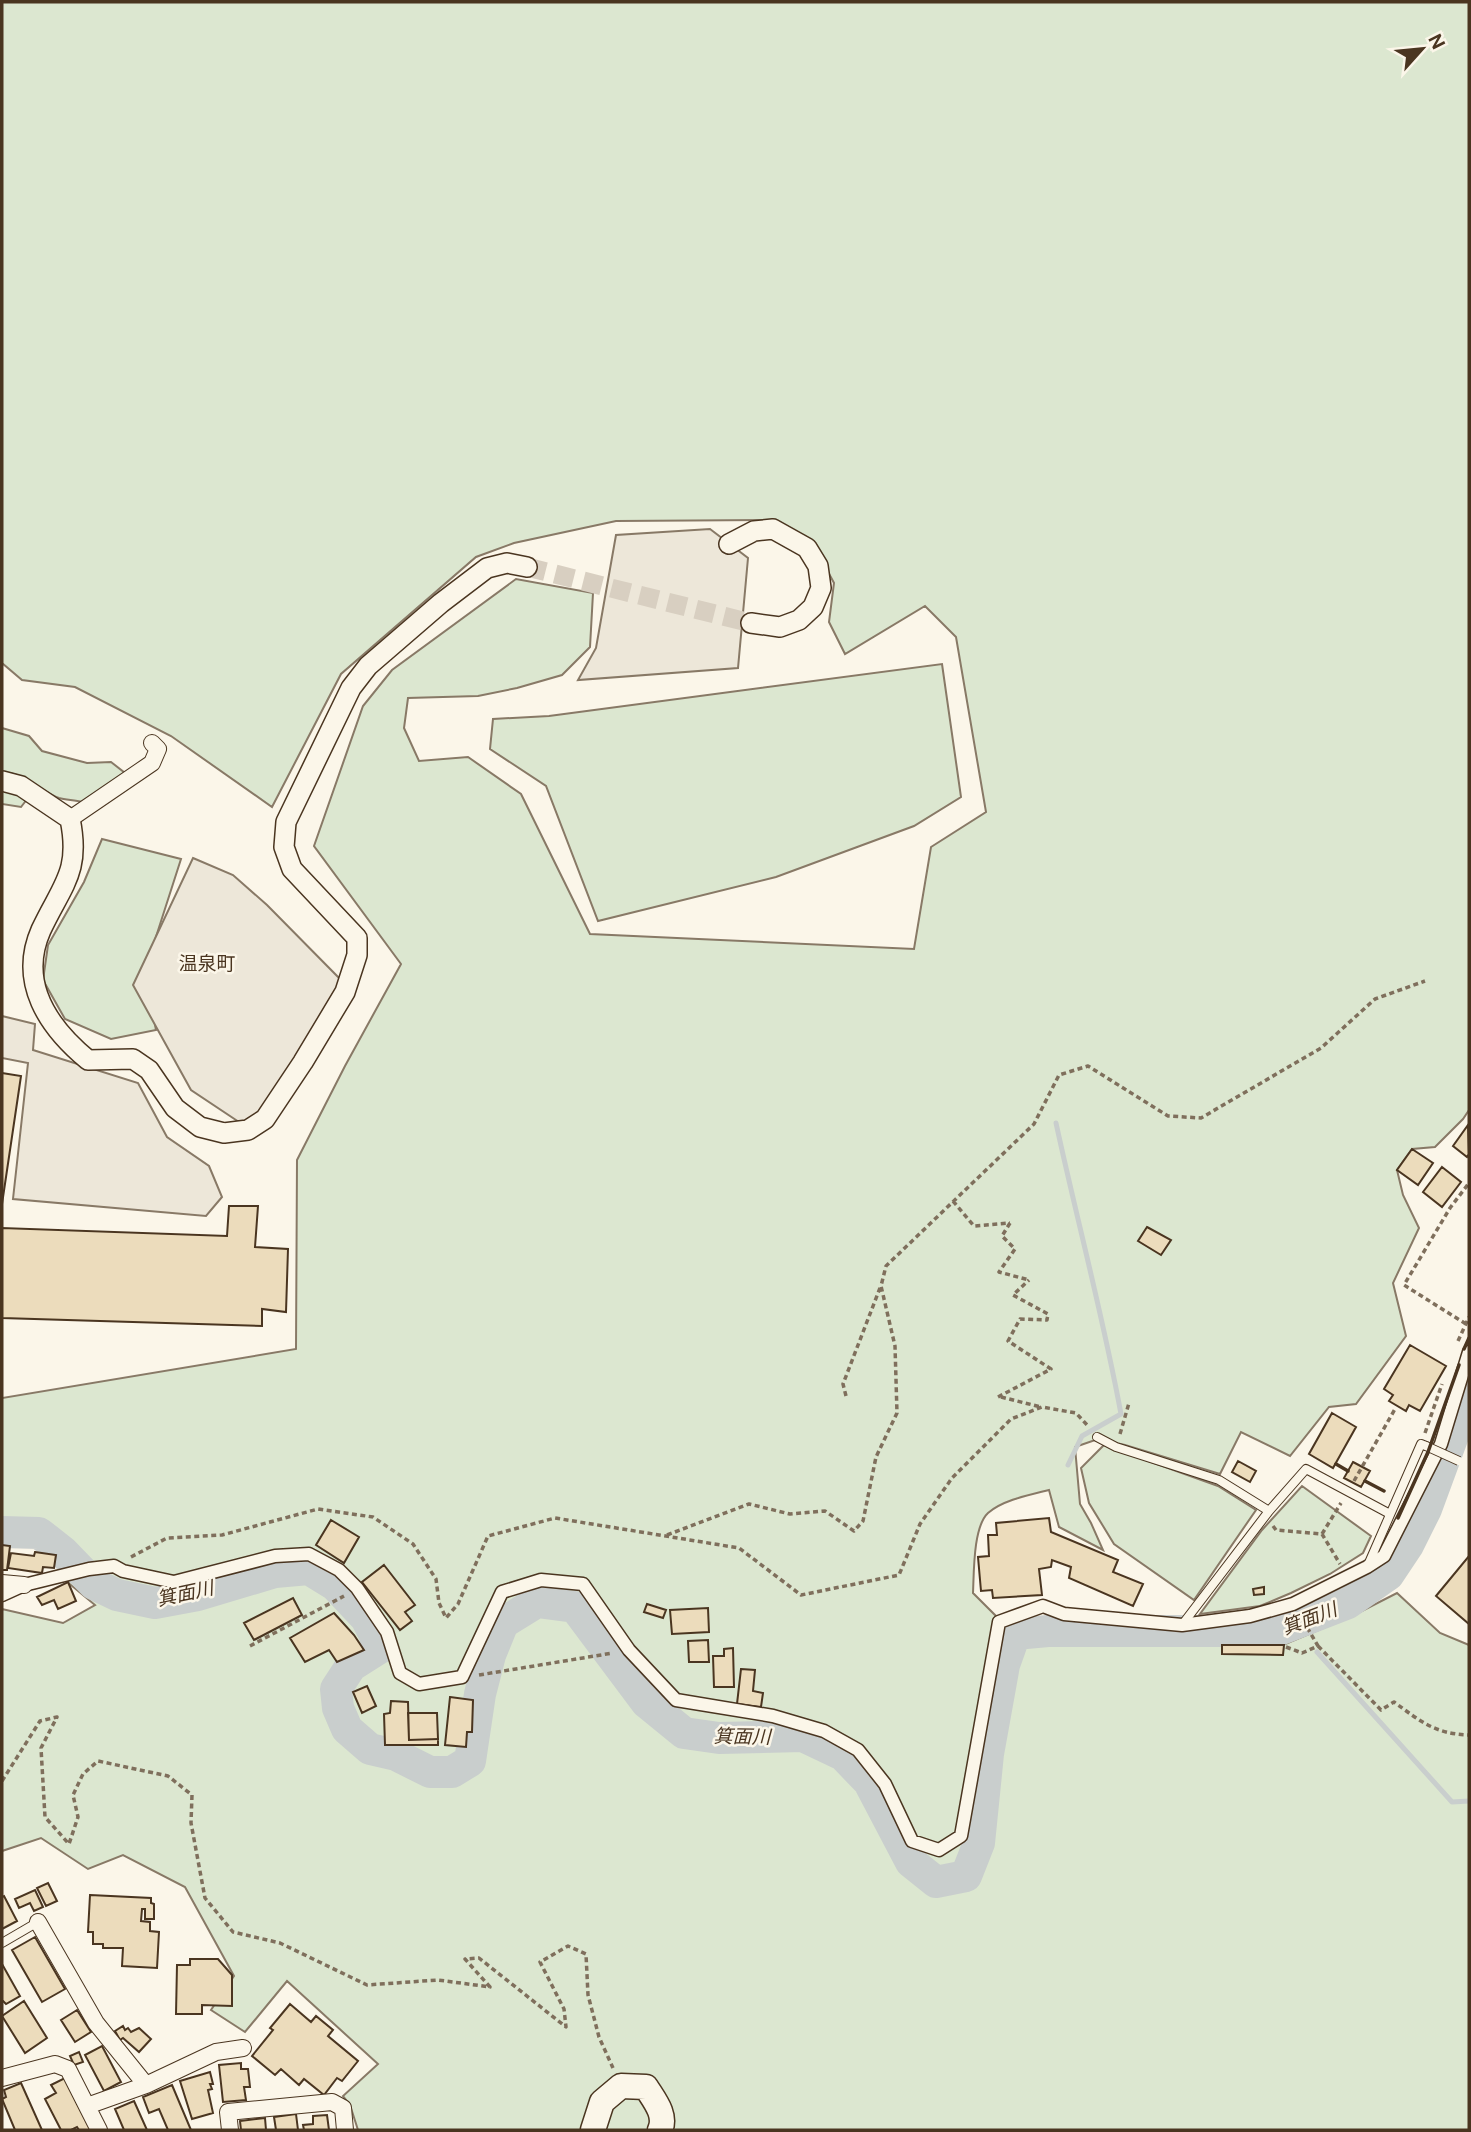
<svg xmlns="http://www.w3.org/2000/svg" width="1471" height="2132" font-family="'DM Sans','Noto Sans JP',sans-serif">
<rect width="100%" height="100%" fill="#fbf6e9"/>
<!-- green -->
<path fill="#dce7d0" stroke="#887966" stroke-width="2" d="M2 2H1469V1110L1463 1119 1435 1147 1412 1149 1397 1170 1403 1195 1419 1228 1393 1283 1406 1336 1356 1404 1329 1407 1290 1456 1241 1432 1220 1474 1125 1445 1098 1439 1075 1447 1080 1504 1091 1523 1103 1550 1059 1527 1049 1490C1029 1495 1003 1500 988 1513 973 1527 974 1573 973 1593L1020 1640 1283 1645 1354 1615 1397 1593 1440 1633 1469 1645V2130H358L350 2105 343 2096 378 2064 287 1981 245 2032 211 2010 234 1976 185 1887 123 1855 88 1869 41 1838 2 1851V1609L63 1623 95 1605 66 1581 90 1573 87 1564 40 1526 2 1524V1398L296 1349 297 1160 345 1066 401 964 314 846 363 706 392 670 516 579 593 593 590 647 562 675 517 688 478 696 408 698 404 728 419 761 468 757 521 794 590 934 914 949 931 847 986 812 956 637 925 606 845 654 829 622 834 583 813 544 773 520 616 521 514 543 476 557 341 674 272 807 171 736 75 687 22 680 2 663Z
M942 664 961 797 914 826 776 877 598 921 546 786 490 749 493 719 549 716Z
M2 728 29 736 42 751 87 763 111 762 125 773 82 802C75 800 66 800 59 798 40 791 23 771 2 773Z
M2 787 28 798 21 807 2 804Z
M102 839 181 859 145 971 156 1030 111 1039 65 1019 43 980 48 945 84 882Z
M1104 1445 1218 1486 1256 1510 1194 1600 1114 1544 1089 1503 1081 1468Z
M1302 1486 1371 1536 1363 1553 1330 1574 1291 1593 1260 1606 1200 1614 1262 1530Z"/>
<!-- parking -->
<path fill="#ede7d9" stroke="#887966" stroke-width="2" d="M710 529 748 558 738 668 578 680 596 648 616 535Z
M193 858 233 875 267 905 341 980 260 1118 239 1122 191 1090 133 985Z
M2 1016 35 1024 33 1050 138 1083 167 1137 209 1166 222 1197 206 1216 13 1199 28 1063 2 1058Z"/>
<g fill="none" stroke-linecap="round" stroke-linejoin="round">
<!-- stream -->
<path stroke="#c9cecd" stroke-width="5" d="M1056 1123C1077 1220 1103 1316 1121 1414L1082 1436 1068 1465
M1317 1652 1452 1802 1469 1801"/>
<!-- river -->
<path stroke="#c9cecd" stroke-width="32" d="M2 1532 39 1533 62 1551 94 1584 117 1595 155 1603 198 1595 275 1572 309 1569 335 1585 366 1618 381 1647 351 1666 336 1689 338 1708 347 1729 370 1749 396 1755 430 1772H452L470 1761 480 1694 490 1655 503 1623 537 1602 575 1607 646 1702 684 1733 719 1738 803 1736 843 1755 869 1782 911 1862 936 1882 966 1876 979 1843 988 1754 1004 1665 1015 1634 1048 1631H1276L1348 1603 1388 1575 1408 1545 1426 1509 1469 1392"/>
</g>
<!-- building -->
<path fill="#ecdcbc" stroke="#4a3520" stroke-width="2" d="M2 1073 21 1076 2 1204Z
M1468 1125 1469 1154 1467 1157 1453 1146Z
M1412 1149 1433 1163 1418 1185 1397 1170Z
M1442 1167 1461 1182 1442 1207 1423 1192Z
M229 1206H258L255 1247 288 1249 286 1312 262 1309V1326L2 1318V1228L227 1236Z
M1147 1227 1171 1240 1161 1255 1138 1241Z
M1410 1345 1446 1366 1420 1411 1409 1405 1406 1411 1389 1401 1393 1395 1384 1389Z
M1332 1413 1356 1427 1333 1468 1309 1454Z
M1238 1461 1256 1471 1250 1482 1232 1472Z
M1353 1462 1370 1471 1361 1487 1344 1478Z
M1049 1518 1051 1532 1118 1560 1113 1572 1143 1584 1133 1606 1069 1578 1071 1567 1052 1560 1051 1567 1039 1569 1042 1595 993 1598 992 1590 981 1591 978 1557 989 1556 988 1535H997L996 1523Z
M331 1520 359 1537 344 1563 316 1545Z
M2 1545 10 1546 7 1570H2Z
M35 1552 56 1555 54 1568 43 1567 42 1573 8 1568 11 1553 34 1556Z
M1469 1556V1624L1436 1596Z
M384 1565 415 1605 405 1612 412 1621 400 1630 362 1582Z
M68 1582 76 1601 58 1609 54 1600 42 1605 37 1597Z
M1264 1587V1594L1254 1595 1253 1589Z
M293 1598 302 1615 254 1640 244 1623Z
M647 1604 666 1610 663 1618 644 1612Z
M708 1608 709 1632 672 1634 670 1610Z
M334 1613 354 1635 364 1650 337 1662 329 1650 305 1662 290 1638Z
M708 1640 709 1662H689L688 1641Z
M1222 1645H1284L1283 1655 1222 1654Z
M733 1648 734 1687H714L713 1656H724V1649Z
M741 1669 755 1670 753 1691 763 1693 761 1707 737 1704Z
M367 1686 376 1706 362 1713 353 1692Z
M450 1697 473 1700 472 1732H467L466 1747 445 1745Z
M391 1701 408 1702 409 1740 438 1739V1745H385L384 1714 390 1713Z
M408 1713H437L438 1739 409 1740Z
M48 1883 57 1901 46 1906 37 1888Z
M35 1890 43 1907 34 1911 30 1903 19 1908 15 1899Z
M90 1895 151 1898V1903L154 1904V1919H145V1909H142L141 1921 150 1922V1931L159 1932 157 1968 122 1966 123 1948H103V1944H93V1932H88Z
M4 1896 17 1921 2 1929V1897Z
M35 1937 65 1989 42 2002 12 1950Z
M190 1959H218L232 1975V2006L202 2005V2014H176L177 1965H190Z
M2 1964 20 1996 6 2004 2 2000Z
M24 2001 47 2038 25 2053 2 2016Z
M290 2004 311 2022 316 2016 333 2030 328 2036 358 2061 342 2081 337 2078 324 2095 304 2079 299 2085 281 2069 275 2075 252 2056 273 2030 270 2028Z
M77 2010 91 2032 75 2042 61 2020Z
M123 2026 125 2030 128 2028 131 2032 139 2028 151 2039 139 2052 123 2038 120 2040 115 2031Z
M102 2046 121 2082 104 2091 85 2055Z
M79 2052 83 2062 74 2065 70 2056Z
M241 2063V2069H248L250 2087H244L246 2100 223 2102 219 2065Z
M210 2072 213 2084H210L212 2089 208 2090 213 2113 192 2119 180 2081Z
M65 2078 92 2130H79L77 2127 71 2130H61L45 2099 56 2093 51 2085Z
M21 2083 42 2130H15L2 2099 6 2097 4 2090Z
M172 2085 191 2130H168L159 2109 149 2113 143 2097Z
M134 2101 147 2130H124L115 2109Z
M296 2114 298 2130H276L274 2117Z
M327 2115 329 2130H304L303 2125 313 2124V2116Z
M265 2118 266 2130H241L240 2121Z"/>
<g fill="none" stroke-linecap="round" stroke-linejoin="round">
<!-- tertiary-tunnel -->
<path stroke="#d8cfc1" stroke-width="19" stroke-dasharray="19 10" stroke-linecap="butt" d="M527 567 751 623"/>
<!-- service casing -->
<g stroke="#4a3520" stroke-width="10">
<path id="service" d="M1097 1437 1116 1447 1219 1480 1269 1511 1182 1625
M1269 1511 1306 1469 1390 1514
M1368 1565 1421 1444 1426 1446
M2 1943 38 1922"/>
</g>
<!-- pedestrian casing -->
<g stroke="#4a3520" stroke-width="15">
<path id="pedestrian" d="M2 1595 24 1585 89 1569 114 1566 123 1571 174 1582 275 1556 309 1554 339 1570 357 1588 387 1632 400 1673 419 1684 462 1677 502 1592 541 1580 583 1584 629 1650 676 1700 773 1716 824 1731 858 1750 885 1784 912 1841 939 1850 961 1836 999 1622 1043 1606 1064 1614 1182 1625 1250 1616 1293 1604 1367 1567 1384 1556 1441 1444 1469 1352"/>
</g>
<!-- minor casing -->
<g stroke="#4a3520" stroke-width="18">
<path id="minor" d="M70 819 152 763 158 749 152 743
M2 1583 24 1585
M38 1922 96 2023 146 2085
M2 2078 55 2064 68 2069 99 2130
M87 2106 146 2085 216 2052 243 2048
M230 2130 228 2112 332 2102 343 2108 345 2130"/>
</g>
<!-- tertiary casing -->
<g stroke="#4a3520" stroke-width="22">
<path id="tertiary" d="M729 544 754 531 773 529 807 548 818 566 821 588 813 607 799 620 780 627 751 623
M2 781 21 786 70 819C81 872 62 885 41 930 18 982 48 1027 88 1060L133 1059 149 1070 175 1108 200 1127 224 1133 248 1130 265 1119 303 1062 345 992 357 955V938L292 869 284 847 286 822 351 688 368 666 441 603 487 568 507 563 527 567"/>
</g>
<!-- primary casing -->
<g stroke="#4a3520" stroke-width="27">
<path id="primary" d="M593 2130 602 2102 621 2086 646 2087C654 2100 667 2115 660 2130"/>
</g>
<!-- path -->
<path stroke="#7f6f5c" stroke-width="3.5" stroke-dasharray="5 3.5" stroke-linecap="butt" d="M953 1201 974 1226 1010 1223
M1010 1223 1002 1236 1015 1249 999 1272 1029 1280
M1466 1324 1404 1285 1450 1208 1469 1183
M1458 1341 1469 1317
M846 1396 843 1384 880 1288
M998 1397 1051 1369 1008 1341 1020 1319 1047 1320 1048 1314 1013 1295 1029 1280
M1001 1397 1041 1407
M1425 1433 1442 1384
M1120 1434 1129 1403
M1354 1481 1395 1409
M1273 1526 1276 1530 1322 1534 1340 1564
M1322 1534 1341 1503
M667 1535 749 1504 790 1514 825 1511 854 1531 863 1521 876 1457 897 1413 895 1346 881 1286 886 1266 1034 1124 1059 1075 1088 1066 1168 1116 1201 1118 1321 1048 1375 999 1425 981
M131 1557 167 1538 222 1535 318 1509 373 1517 413 1544 436 1579 439 1603 446 1618 458 1604 488 1536 555 1518 739 1548 801 1595 899 1575 920 1524 952 1478 1011 1419 1042 1407 1076 1413 1089 1427
M250 1646 344 1596
M1318 1646 1381 1710 1394 1702C1420 1721 1435 1734 1469 1735
M1286 1647 1302 1653 1318 1646 1301 1617
M479 1675 613 1653
M2 1781 40 1721 57 1717 41 1748 45 1817 69 1844 78 1817 73 1795 83 1774 98 1761 168 1776 192 1795 191 1823 205 1898 233 1932 280 1943 367 1985 438 1980 490 1987 465 1959 479 1958 566 2027 564 2009 540 1962 568 1946 586 1954 588 1995 599 2037 613 2068"/>
<!-- service -->
<use href="#service" stroke="#fbf6e9" stroke-width="8"/>
<!-- pedestrian -->
<use href="#pedestrian" stroke="#fbf6e9" stroke-width="12"/>
<!-- minor -->
<use href="#minor" stroke="#fbf6e9" stroke-width="16"/>
<!-- tertiary -->
<use href="#tertiary" stroke="#fbf6e9" stroke-width="19"/>
<!-- primary -->
<use href="#primary" stroke="#fbf6e9" stroke-width="24"/>
<!-- service-bridge casing -->
<g stroke="#4a3520" stroke-width="10" stroke-linecap="butt">
<path id="service-bridge" d="M1426 1446 1459 1461"/>
</g>
<!-- service-bridge -->
<use href="#service-bridge" stroke="#fbf6e9" stroke-width="8"/>
<!-- wall -->
<path stroke="#4a3520" stroke-width="3.5" d="M1464 1349 1469 1338
M1336 1464 1348 1471
M1365 1481 1384 1491
M1398 1518 1428 1452 1459 1365"/>
</g>
<g text-anchor="middle" stroke-width="5" stroke-linejoin="round" paint-order="stroke">
<!-- neighbourhood labels -->
<g font-size="19" fill="#4a3520" stroke="#fbf6e9">
<text x="207" y="970">温泉町</text>
</g>
<!-- water labels -->
<g font-size="19" font-style="italic" fill="#4a3520" stroke="#fbf6e9">
<text transform="translate(185 1593) rotate(-12)" y="7">箕面川</text>
<text transform="translate(1309 1618) rotate(-21)" y="7">箕面川</text>
<text transform="translate(742 1736) rotate(1)" y="7">箕面川</text>
</g>
</g>
<!-- border -->
<rect width="1471" height="2132" fill="none" stroke="#4a3520" stroke-width="7"/>
<!-- north arrow -->
<g transform="translate(1422 49) rotate(63)" stroke="#fbf6e9" stroke-width="5" paint-order="stroke">
<path d="M0-5L12 26L0 18L-12 26Z" fill="#4a3520"/>
<text y="-10" font-size="19" font-weight="bold" text-anchor="middle" fill="#4a3520">N</text>
</g>
</svg>
